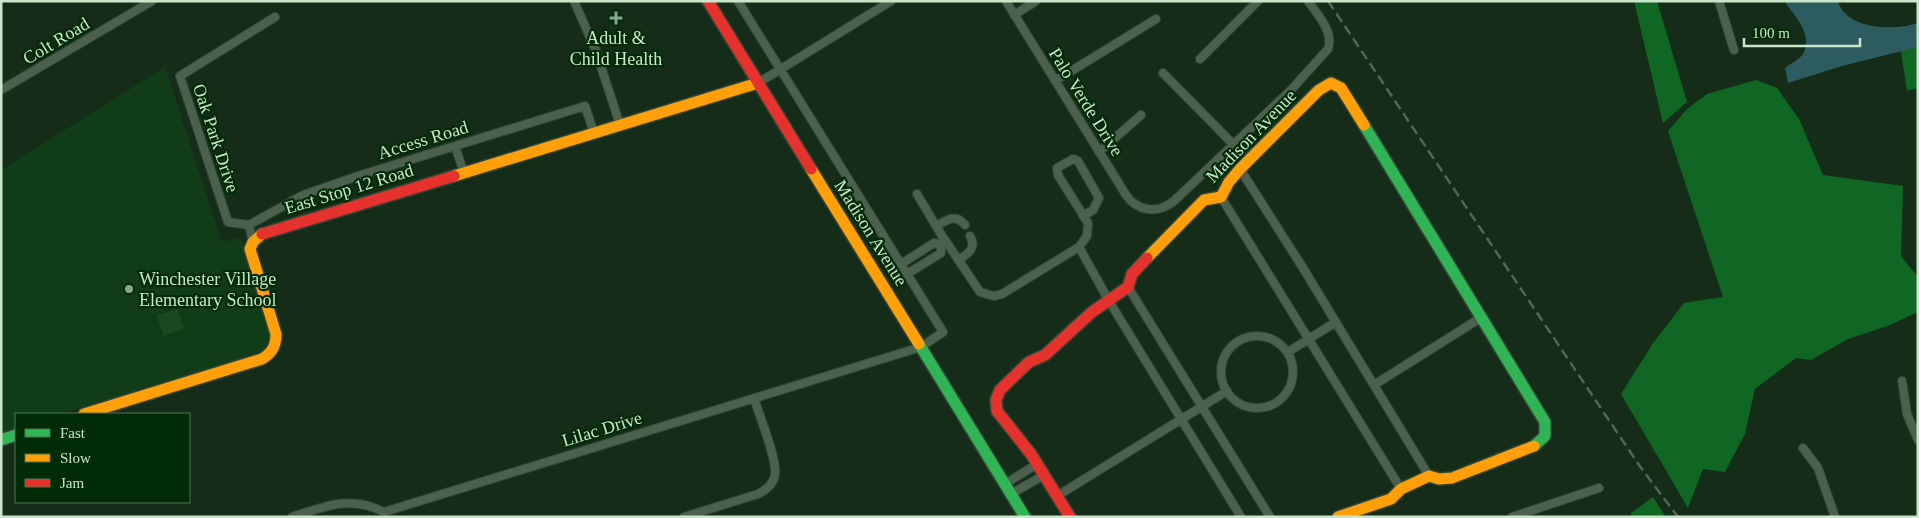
<svg xmlns="http://www.w3.org/2000/svg" width="1919" height="518" font-family="Georgia,serif">
<rect width="100%" height="100%" fill="#142c18"/>
<!-- built -->
<path fill="#103d17" d="M165 67 222 242 241 237 271 336 269 343 266 350 258 354 61 414H16V428L1 433V170Z"/>
<!-- green -->
<path fill="#184920" d="M178 309 184 329 163 336 157 315Z"/>
<!-- forest -->
<path fill="#106723" d="M1634 1H1657L1687 102 1663 123Z
M1918 47V88L1907 91 1901 51Z
M1756 80 1777 88 1799 119 1823 175 1903 186 1901 256 1918 277V312L1890 325 1848 339 1811 360 1796 358 1755 389 1745 434 1725 472 1703 469 1688 508 1621 394 1653 343 1684 303 1723 297 1668 131 1687 109 1707 94Z
M1653 497 1666 517H1631V513Z"/>
<!-- water -->
<path fill="#2c5c60" d="M1784 1H1838C1846 30 1894 31 1918 23V47L1842 66 1788 83 1785 68C1790 64 1800 59 1803 54 1814 35 1794 15 1784 1Z"/>
<g fill="none" stroke-linecap="round" stroke-linejoin="round">
<!-- street casing -->
<g stroke="#334635" stroke-width="10">
<path id="street" d="M574 1 596 51 620 125
M1006 1 1126 195C1138 212 1158 214 1174 201L1290 91 1328 49C1334 32 1318 15 1308 1
M1719 1 1734 50
M1014 15 1036 1
M1200 59 1258 1
M1163 73 1234 145
M1055 81 1156 19
M758 83 891 1
M1 90 152 1
M455 146 464 173
M1099 152 1141 115
M1240 169 1303 268 1429 476
M1221 197 1401 489
M249 225 303 195 361 175 585 106 594 133
M936 226C947 220 956 213 965 225
M945 240 980 292 994 296 1002 294 1079 247 1109 301 1241 517
M253 242 249 225 228 222 180 76 275 17
M1079 247 1087 236 1088 223 1058 175 1057 168 1073 159 1078 161 1099 198 1093 210 1083 216
M958 260C968 254 977 248 970 236
M901 264 934 243 941 244
M907 274 941 253V244L945 241 917 194
M1128 287 1270 517
M1221 372a36 36 0 1 1 72 0a36 36 0 1 1-72 0Z
M1288 352 1336 322
M1902 381 1907 414 1918 440
M1374 385 1482 317
M1803 448 1818 468 1835 517
M1005 484 1037 464
M1011 494 1044 475
M1057 496 1227 391
M292 517C326 506 350 495 384 512L921 347 943 332 738 1
M684 517 758 494C766 490 774 484 775 474 777 458 759 415 754 398
M1512 517 1599 488"/>
</g>
<!-- fast casing -->
<g stroke="#334635" stroke-width="14">
<path id="fast" d="M1364 125 1545 422V436L1534 446
M919 344 1025 517
M1 440 16 435"/>
</g>
<!-- slow casing -->
<g stroke="#334635" stroke-width="14">
<path id="slow" d="M811 169 919 344
M454 176 758 83
M1147 258 1204 200 1221 197 1229 182 1240 169 1319 90 1331 83 1341 88 1364 125
M84 414 262 359C272 353 276 346 276 334L250 249 253 242 262 234
M1338 517 1391 499 1401 489 1429 476 1439 479 1452 478 1534 446"/>
</g>
<!-- jam casing -->
<g stroke="#334635" stroke-width="14">
<path id="jam" d="M708 1 811 169
M262 234 454 176
M1070 517 1031 454 997 411 996 400 1000 390 1029 362 1045 355 1092 312 1128 287 1132 274 1147 258"/>
</g>
<!-- street -->
<use href="#street" stroke="#4c604e" stroke-width="8"/>
<!-- fast -->
<use href="#fast" stroke="#30b455" stroke-width="11"/>
<!-- slow -->
<use href="#slow" stroke="#ff9f0a" stroke-width="11"/>
<!-- jam -->
<use href="#jam" stroke="#e5322d" stroke-width="11"/>
<!-- rail -->
<path stroke="#546655" stroke-width="2.5" stroke-dasharray="10 5" stroke-linecap="butt" d="M1328 1 1639 465 1678 517"/>
</g>
<!-- markers -->
<g fill="#8aa58c" stroke="#002b07" stroke-width="2">
<path d="M613.5 10.5h5v5h5v5h-5v5h-5v-5h-5v-5h5z"/>
<circle cx="129" cy="289" r="5"/>
</g>
<g text-anchor="middle" stroke-width="4.5" stroke-linejoin="round" paint-order="stroke">
<!-- poi labels -->
<g font-size="18" fill="#c9e6ca" stroke="#002b07">
<text x="616" y="44">Adult &amp;<tspan x="616" dy="21">Child Health</tspan></text>
<text x="139" y="285" text-anchor="start">Winchester Village<tspan x="139" dy="21">Elementary School</tspan></text>
</g>
<!-- street labels -->
<g font-size="18" fill="#c9e6ca" stroke="#002b07">
<text transform="translate(56 41) rotate(-31)" y="6">Colt Road</text>
<text transform="translate(1086 102) rotate(58)" y="6">Palo Verde Drive</text>
<text transform="translate(1251 136) rotate(-46)" y="6">Madison Avenue</text>
<text transform="translate(216 138) rotate(72)" y="6">Oak Park Drive</text>
<text transform="translate(423 140) rotate(-17)" y="6">Access Road</text>
<text transform="translate(349 189) rotate(-17)" y="6">East Stop 12 Road</text>
<text transform="translate(871 233) rotate(58)" y="6">Madison Avenue</text>
<text transform="translate(602 429) rotate(-17)" y="6">Lilac Drive</text>
</g>
</g>
<!-- border -->
<rect width="1919" height="518" fill="none" stroke="#c9e6ca" stroke-width="5"/>
<!-- legend -->
<rect x="15" y="413" width="175" height="90" fill="#002b07" stroke="#507655"/>
<rect x="25" y="429" width="25" height="8" fill="#30b455" stroke="#507655"/>
<text x="60" y="438" font-size="15" fill="#c9e6ca">Fast</text>
<rect x="25" y="454" width="25" height="8" fill="#ff9f0a" stroke="#507655"/>
<text x="60" y="463" font-size="15" fill="#c9e6ca">Slow</text>
<rect x="25" y="479" width="25" height="8" fill="#e5322d" stroke="#507655"/>
<text x="60" y="488" font-size="15" fill="#c9e6ca">Jam</text>
<!-- scale -->
<path d="M1744 38v8h116v-8" fill="none" stroke="#c9e6ca" stroke-width="2.5"/>
<text x="1752" y="38" font-size="15" fill="#c9e6ca" stroke="#002b07" stroke-width="4" paint-order="stroke">100 m</text>
</svg>
